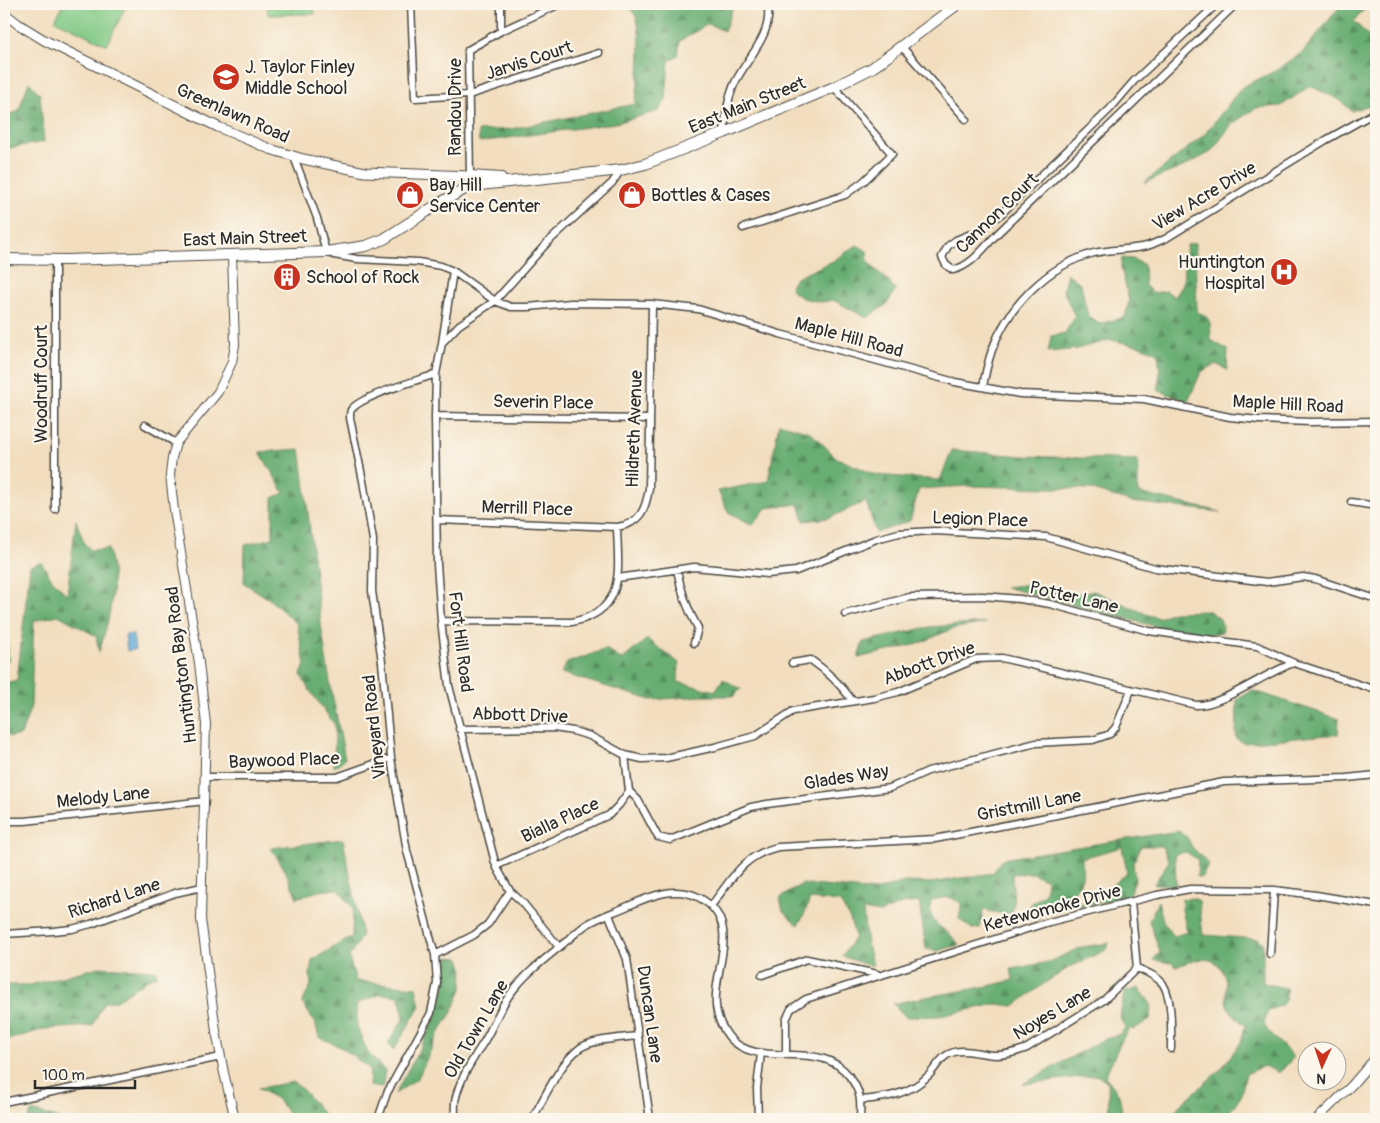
<svg xmlns="http://www.w3.org/2000/svg" width="1380" height="1123" font-family="Pangolin,sans-serif">
<defs>
<pattern id="forest-firs" width="22" height="20" patternUnits="userSpaceOnUse" patternTransform="scale(1.25)"><rect width="22" height="20" fill="#68ad72"/><path d="M5 1l3.5 6h-7zM16 11l3.5 6h-7z" fill="#568d5e"/></pattern>
<pattern id="park-dots" width="8" height="8" patternUnits="userSpaceOnUse" patternTransform="scale(1.25)"><rect width="8" height="8" fill="#81c985"/><path d="M2 2h.1M6 6h.1" fill="none" stroke="#6aa36d" stroke-width="1.8" stroke-linecap="round"/></pattern>
<pattern id="water-ripples" width="26" height="14" patternUnits="userSpaceOnUse" patternTransform="scale(1.25)"><rect width="26" height="14" fill="#60aad8"/><path d="M2 4q2-2 4 0t4 0M15 11q2-2 4 0t4 0" fill="none" stroke="#4f8baf"/></pattern>
</defs>
<rect width="100%" height="100%" fill="#fbf7ec"/>
<filter id="ink" filterUnits="userSpaceOnUse"><feTurbulence type="fractalNoise" baseFrequency=".02" numOctaves="2"/><feDisplacementMap in="SourceGraphic" scale="10" xChannelSelector="R" yChannelSelector="G"/><feConvolveMatrix kernelMatrix="1 2 1 2 8 2 1 2 1" color-interpolation-filters="sRGB"/></filter>
<filter id="wash" filterUnits="userSpaceOnUse"><feTurbulence type="fractalNoise" baseFrequency=".0096" numOctaves="4" result="noise"/><feDisplacementMap in="SourceGraphic" scale="20" xChannelSelector="R" yChannelSelector="G"/><feGaussianBlur stdDeviation="1.12" result="paint"/><feColorMatrix in="noise" values="0 0 0 0 0 0 0 0 0 0 0 0 0 0 0 0 0 1.4 0 .05"/><feComposite in="paint" operator="in"/></filter>
<g filter="url(#wash)">
<rect width="100%" height="100%" fill="#f2debf"/>
<!-- green -->
<path fill="#81c985" stroke="#567a58" d="M63 4H127L107 45 55 20Z
M4 637H7L9 660 4 661Z"/>
<!-- forest -->
<path fill="url(#forest-firs)" stroke="#4a6c4e" d="M628 4H734L724 31 708 24 680 41 678 55 669 61 666 99 659 111 616 123 479 142 478 131 511 129 635 104C639 85 643 35 636 17 634 13 630 8 628 4Z
M1342 4H1369L1354 21 1370 37 1376 46V103L1352 111 1338 99 1310 86 1281 106 1256 108 1232 124 1211 152 1185 166 1144 183 1205 134 1242 87 1275 71 1302 53Z
M29 82 40 94 44 142 4 149V115L18 112Z
M1195 243 1197 312C1213 317 1210 325 1211 340L1228 350 1227 370 1216 364 1201 372 1188 402 1157 390 1160 373 1158 353 1140 346 1110 340 1077 349 1048 352 1051 336 1065 333 1075 317 1063 290 1067 273 1081 284 1088 316 1099 324 1125 317 1129 301 1121 267 1122 258 1133 259 1144 265 1145 285 1153 293 1166 291 1175 297 1183 285 1184 265 1187 245Z
M857 245 867 251 868 262 896 289 887 304 867 318 833 300 821 302 802 298 793 292 790 285 796 278 833 261Z
M779 423 810 432 837 458 876 475 940 480 952 450 1023 456 1138 460V493L1221 512 1130 502 1090 489 967 486 919 489 910 521 876 533 866 501 829 518 804 521 799 504 766 508 753 525 728 512 718 491 768 481Z
M300 449C310 518 315 588 326 658 331 692 339 726 345 759L334 767 335 725 308 688 301 675 305 665 297 624 269 599 244 583 245 545 273 538V498L284 493 260 452Z
M76 520 84 543 91 550 108 549C118 583 110 618 99 652L96 636 58 615 34 621 31 706 21 735 10 737 4 732V683L17 680 30 566 41 562 52 579 67 595Z
M1031 584 1071 595 1094 591 1146 614 1159 618 1172 612 1209 611 1220 619 1223 631 1216 635 1165 629 1005 587Z
M986 623 952 629 918 644 858 658 863 642 929 627Z
M647 639 679 663 678 682 715 691 723 679 741 689 734 696H701L651 700 561 673 567 663 606 649 622 660Z
M1252 690 1339 719 1338 734 1243 743 1236 738 1237 700Z
M1178 831 1187 837 1192 847 1209 864 1202 877H1197L1198 860 1186 852 1175 854 1176 885 1154 884 1169 861 1162 846H1141L1133 863 1135 880 1128 897 1075 907 1087 899 1107 890 1127 872 1122 847 1082 858C1082 864 1083 871 1082 877 1077 897 1053 909 1037 920L1023 917 1032 903 1045 893 1047 880 1032 873 1012 874 1014 905 1011 914 999 913 983 910 980 928 972 929 959 919 962 903 949 897 931 900C927 929 947 925 959 945L937 951 926 949 919 902 902 904 880 913 863 910C865 928 866 947 873 965H867L842 956 855 937 850 919 840 902 810 899 804 915 798 925 783 911 780 898 802 884 876 891 904 882 930 883 993 873 1002 859Z
M343 839 362 935 349 957 356 981 416 987 420 1006 393 1051 388 1044 404 1018 399 996 381 994 357 1004V1027L368 1053 385 1071 382 1088 369 1086 370 1069 344 1049 319 1037 315 1022 302 1003 311 985 310 974 312 960 352 937 353 908 338 889 318 891 297 898 286 872 271 848Z
M1193 898 1199 901 1203 935 1258 939 1263 942V983L1286 988C1287 1005 1282 1005 1268 1011L1264 1024 1268 1031 1294 1057 1279 1073 1264 1066 1246 1074 1240 1098 1224 1119H1169L1178 1107 1222 1068 1241 1042 1245 1026C1240 1020 1230 1012 1227 1005 1225 997 1227 988 1226 981 1219 951 1197 958 1176 967L1172 963 1153 960 1160 952 1149 921 1158 901 1164 924 1174 936 1187 932 1182 909V899Z
M1109 943 1106 950 1070 967 1048 981 1014 1006 996 1004 940 1016 906 1017 893 1004C933 994 973 991 1013 980L1011 969 1049 962 1082 947Z
M448 957 460 958 463 967 462 989 452 1012 438 1034 418 1078 395 1094C411 1063 431 1032 442 999 447 984 440 973 448 957Z
M99 967 156 970 157 975 146 980 116 1001 104 1002 92 1026 45 1029 4 1041V985H30Z
M1139 988 1151 1004 1150 1019 1133 1030 1130 1028 1123 1038 1105 1076 1119 1094 1123 1117 1129 1119H1109L1108 1082 1098 1075 1023 1084 1102 1040 1120 1034 1125 1028 1120 1018 1124 992Z
M294 1082 304 1091 327 1119H292L278 1100 258 1088Z
M32 1111 61 1119H28Z"/>
<!-- park -->
<path fill="url(#park-dots)" stroke="#567a58" d="M267 4H314L315 14 268 15Z"/>
<!-- water -->
<path fill="url(#water-ripples)" stroke="#466a82" d="M133 634 135 650 127 651 125 635Z"/>
</g>
<g filter="url(#ink)">
<g fill="none" stroke-linecap="round" stroke-linejoin="round">
<!-- minor casing -->
<g stroke="#494641" stroke-width="9">
<path id="minor" d="M411 4 415 98 469 95 599 53
M501 4V31
M1217 4 1134 81 1110 109 1001 214 978 231 956 240 948 246 942 257 946 265 953 270C972 266 984 247 998 233L1236 4
M902 47 966 119
M724 133C725 118 727 102 733 87 744 60 775 35 767 4
M294 157 317 218 326 252 334 255 357 259 418 262 441 266 453 271 495 301 511 307H528L571 303 652 304 698 309 780 334 955 382 1020 394 1144 399 1230 417 1259 420 1310 422 1376 421
M470 176 468 50 501 31 560 4
M743 228 845 195 864 181 892 154 834 87
M442 343 453 271
M983 387C985 375 988 362 992 350 1008 306 1048 265 1094 253 1112 249 1130 250 1147 246 1153 244 1159 241 1165 239L1326 140 1376 112
M435 416 650 419
M145 425 176 443
M1351 502 1376 506
M55 509V260
M437 520 617 527C640 524 646 509 649 488L652 304
M677 570C681 591 687 609 698 628L694 643
M618 578 694 567 768 574 796 571 876 539 899 533 934 531 1046 537 1155 568 1267 582 1303 577 1315 579 1376 599
M845 614 910 597 983 596 1020 599 1050 604 1149 631 1257 646 1294 663
M441 621 572 622C627 611 618 570 617 527
M792 663 811 660C827 671 840 684 852 700
M459 729 554 728 573 731 590 736 625 755 642 759 666 758 715 747 755 736 793 711 874 698 898 692 976 659 1002 658 1196 705C1222 706 1266 672 1294 663L1376 690
M625 755 629 791 638 800 658 837 670 840 751 807 767 804 890 788 928 771 1036 743 1093 740 1110 734 1116 727 1131 690
M206 777H337L391 758
M4 819 12 821H25L205 801
M496 866 609 815 619 805 629 791
M711 906C731 880 743 855 778 847L935 839 1224 782 1347 778 1376 775
M609 915 627 959 650 1119
M4 934 53 931 72 929 91 924 175 893 202 887
M559 947 523 903 510 891 496 866 449 686 441 621 437 564 435 416 436 374 442 343 459 325 495 301 547 243 612 183 621 170
M1270 954 1274 890
M435 955 474 935 488 924 510 891
M1137 968C1146 972 1157 976 1163 984 1173 1000 1171 1031 1171 1049
M762 975 807 959 877 974
M786 1053V1020L791 1009 806 999 1049 922 1157 895 1190 889 1274 890 1316 895 1376 905
M861 1100C886 1098 911 1094 929 1075 935 1069 939 1060 947 1055 962 1046 981 1055 996 1055 1007 1055 1017 1052 1027 1048L1104 1000 1137 968 1131 902
M4 1102 221 1057
M378 1119 387 1093 431 1013 437 983 435 955 407 851 391 758 382 662 372 591 373 540 363 481 350 418C350 415 350 412 351 410 360 396 419 380 436 374
M455 1119C455 1112 454 1103 456 1097 461 1076 474 1058 485 1040 494 1025 500 1007 511 993 525 974 545 959 563 944 571 938 578 930 586 925 598 917 615 912 628 906 650 896 676 885 700 898 744 923 712 970 716 1006 717 1017 722 1028 729 1037 759 1072 820 1036 850 1077 861 1092 861 1101 860 1119
M532 1119C546 1096 558 1065 580 1048 593 1039 622 1038 637 1036
M758 1119 757 1088 761 1053"/>
</g>
<!-- tertiary casing -->
<g stroke="#494641" stroke-width="10">
<path id="tertiary" d="M232 255 235 345 232 362 218 392 176 443 172 458 170 475 174 510 199 663 206 724 201 919 216 1031 224 1073 235 1119
M1317 1119 1352 1085 1376 1057"/>
</g>
<!-- secondary casing -->
<g stroke="#494641" stroke-width="11">
<path id="secondary" d="M4 13 18 24 44 40 218 127 270 149 303 159 365 172 470 176"/>
</g>
<!-- primary casing -->
<g stroke="#494641" stroke-width="12">
<path id="primary" d="M470 186V176L501 178
M4 259 66 260 326 252 366 246 384 239 440 203 470 186 621 170 645 164 724 133 834 87 872 68 958 4"/>
</g>
<!-- minor -->
<use href="#minor" stroke="#fff" stroke-width="6"/>
<!-- tertiary -->
<use href="#tertiary" stroke="#fff" stroke-width="8"/>
<!-- secondary -->
<use href="#secondary" stroke="#fff" stroke-width="9"/>
<!-- primary -->
<use href="#primary" stroke="#fff" stroke-width="10"/>
</g>
</g>
<!-- icons -->
<defs>
<g id="school-disc" transform="scale(1.4375)"><circle r="9.5" fill="#c8321e" stroke="#fbf7ec"/><path d="M0-5L7-2L0 1L-7-2ZM-4 1L0 2.5L4 1V4Q0 6-4 4Z" fill="#fff"/></g>
<g id="shop-disc" transform="scale(1.4375)"><circle r="9.5" fill="#c8321e" stroke="#fbf7ec"/><path d="M-5-2.5h2.3a2.7 3.5 0 0 1 5.4 0H5L5.5 6h-11ZM-1.5-2.5h3a1.5 2.3 0 0 0-3 0Z" fill="#fff"/></g>
<g id="hospital-disc" transform="scale(1.4375)"><circle r="9.5" fill="#c8321e" stroke="#fbf7ec"/><path d="M-5-5h3v3.5h4V-5h3V5h-3V1.5h-4V5h-3Z" fill="#fff"/></g>
<g id="building-disc" transform="scale(1.4375)"><circle r="9.5" fill="#c8321e" stroke="#fbf7ec"/><path d="M-4-6H4V6H1V3H-1V6H-4ZM-2.5-4.3h1.7v1.8h-1.7ZM.8-4.3h1.7v1.8H.8ZM-2.5-1h1.7V.8h-1.7ZM.8-1h1.7V.8H.8Z" fill="#fff"/></g>
</defs>
<g fill-rule="evenodd">
<use href="#school-disc" x="226" y="77"/>
<use href="#shop-disc" x="410" y="195"/>
<use href="#shop-disc" x="632" y="195"/>
<use href="#hospital-disc" x="1284" y="272"/>
<use href="#building-disc" x="287" y="277"/>
</g>
<g text-anchor="middle" stroke-width="4.5" stroke-linejoin="round" paint-order="stroke">
<!-- street labels -->
<g font-size="18" fill="#2b2b2b" stroke="#fbf7ec">
<text transform="translate(529 60) rotate(-18)" y="6">Jarvis Court</text>
<text transform="translate(747 105) rotate(-22)" y="6">East Main Street</text>
<text transform="translate(455 107) rotate(-90)" y="6">Randou Drive</text>
<text transform="translate(233 113) rotate(24)" y="6">Greenlawn Road</text>
<text transform="translate(1204 196) rotate(-31)" y="6">View Acre Drive</text>
<text transform="translate(997 213) rotate(-44)" y="6">Cannon Court</text>
<text transform="translate(245 238) rotate(-2)" y="6">East Main Street</text>
<text transform="translate(849 337) rotate(15)" y="6">Maple Hill Road</text>
<text transform="translate(41 384) rotate(-90)" y="6">Woodruff Court</text>
<text transform="translate(543 402) rotate(1)" y="6">Severin Place</text>
<text transform="translate(1288 404) rotate(3)" y="6">Maple Hill Road</text>
<text transform="translate(634 429) rotate(-88)" y="6">Hildreth Avenue</text>
<text transform="translate(527 508) rotate(2)" y="6">Merrill Place</text>
<text transform="translate(980 519) rotate(2)" y="6">Legion Place</text>
<text transform="translate(1074 597) rotate(13)" y="6">Potter Lane</text>
<text transform="translate(461 642) rotate(83)" y="6">Fort Hill Road</text>
<text transform="translate(929 663) rotate(-20)" y="6">Abbott Drive</text>
<text transform="translate(181 665) rotate(-97)" y="6">Huntington Bay Road</text>
<text transform="translate(520 715) rotate(2)" y="6">Abbott Drive</text>
<text transform="translate(374 727) rotate(-96)" y="6">Vineyard Road</text>
<text transform="translate(284 760) rotate(-2)" y="6">Baywood Place</text>
<text transform="translate(846 777) rotate(-9)" y="6">Glades Way</text>
<text transform="translate(103 797) rotate(-6)" y="6">Melody Lane</text>
<text transform="translate(1029 805) rotate(-11)" y="6">Gristmill Lane</text>
<text transform="translate(560 820) rotate(-25)" y="6">Bialla Place</text>
<text transform="translate(114 898) rotate(-18)" y="6">Richard Lane</text>
<text transform="translate(1052 908) rotate(-15)" y="6">Ketewomoke Drive</text>
<text transform="translate(1052 1013) rotate(-31)" y="6">Noyes Lane</text>
<text transform="translate(650 1014) rotate(82)" y="6">Duncan Lane</text>
<text transform="translate(476 1029) rotate(-60)" y="6">Old Town Lane</text>
</g>
<!-- poi labels -->
<g font-size="18" fill="#2b2b2b" stroke="#fbf7ec" text-anchor="start">
<text x="245" y="73">J. Taylor Finley<tspan x="245" dy="21">Middle School</tspan></text>
<text x="429" y="191">Bay Hill<tspan x="429" dy="21">Service Center</tspan></text>
<text x="651" y="201">Bottles &amp; Cases</text>
<text x="1265" y="268" text-anchor="end">Huntington<tspan x="1265" dy="21">Hospital</tspan></text>
<text x="306" y="283">School of Rock</text>
</g>
</g>
<!-- margin -->
<rect width="1380" height="1123" fill="none" stroke="#fbf7ec" stroke-width="20"/>
<!-- north arrow -->
<g transform="translate(1322 1066) rotate(183)"><circle r="24" fill="#fbf7ec" stroke="#a8a59f"/>
<path d="M0-4L9 19L0 12L-9 19Z" fill="#c8321e"/>
<text y="-8" font-size="14" font-weight="bold" text-anchor="middle" fill="#2b2b2b">N</text>
</g>
<!-- scale -->
<path d="M35 1080v8h100v-8" fill="none" stroke="#2b2b2b" stroke-width="2.5"/>
<text x="42" y="1080" font-size="15" fill="#2b2b2b" stroke="#fbf7ec" stroke-width="4" paint-order="stroke">100 m</text>
</svg>
